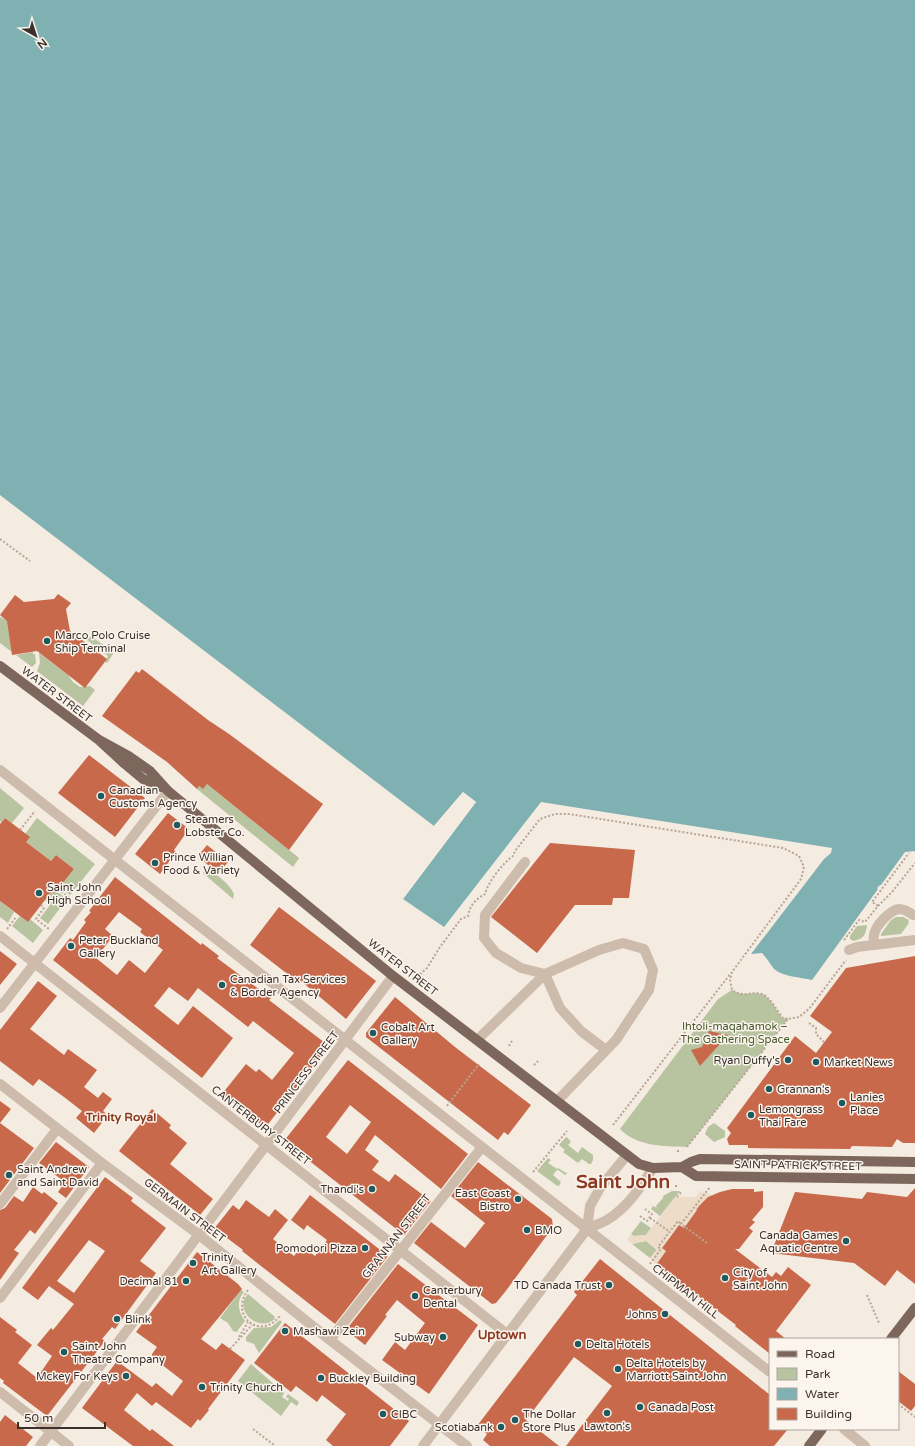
<svg xmlns="http://www.w3.org/2000/svg" width="915" height="1446" font-family="'Varela Round',sans-serif">
<rect width="100%" height="100%" fill="#f4ebe1"/>
<!-- green -->
<path fill="#b8c4a0" d="M0 617 8 621 12 652 0 643Z
M91 636 113 652V654L107 663 105 662 108 656 87 640Z
M33 652V654H35L36 663 32 667 16 655Z
M39 653 68 675 73 682 80 687 90 686 95 690 83 706 37 671 40 663Z
M207 784 299 858 293 867 197 789 199 786 203 788Z
M0 788 24 808 12 823 5 818 1 822 0 821Z
M37 818 95 864 70 895 60 887 74 869 56 855 51 861 26 842 25 834Z
M206 869 212 874 214 873C222 879 230 885 234 894L233 899 203 873Z
M52 891 55 893 56 891 67 899 48 924 40 918 50 905 45 900Z
M0 901 14 912 8 923 0 917Z
M20 916 28 922 30 919 43 930 33 943 12 926Z
M896 917H903L909 920 908 922 909 923 901 934 881 936V934L891 920Z
M867 925C866 934 864 939 853 941L850 939V936L857 926Z
M732 990C744 998 750 991 762 994 770 997 777 1011 782 1018L788 1019 687 1147C663 1146 638 1147 620 1129L718 999Z
M714 1123 725 1131V1137L714 1142 705 1134 708 1127Z
M567 1137 571 1142 568 1145 578 1153 582 1147 593 1155V1160L591 1164H589L582 1159 578 1163 563 1152 565 1150 559 1145 565 1138Z
M548 1158 551 1160 548 1163 557 1169 558 1168 566 1173 568 1172 565 1175 558 1170 556 1171 553 1175 561 1182 559 1186 556 1185 537 1171Z
M672 1191H680L660 1216 651 1209 653 1206 657 1208 656 1206 663 1198V1196Z
M641 1221 651 1228 646 1235 634 1236 631 1234Z
M646 1241 657 1250 650 1258 632 1244Z
M241 1290 244 1292C236 1301 238 1311 245 1321L238 1330V1331L236 1332 233 1331 228 1323 220 1318Z
M248 1294 275 1317 274 1318 275 1319C257 1334 233 1308 248 1294Z
M280 1320 282 1322 259 1353 254 1344 246 1341V1337L254 1328 271 1327Z
M251 1364 284 1393 282 1397 288 1401 289 1399 286 1397 288 1394 299 1402 297 1406 291 1402 281 1416 238 1381Z"/>
<!-- plaza -->
<path fill="#ecdcc8" d="M700 1191 710 1194 711 1196 699 1206 696 1209 697 1210 684 1228 679 1225 675 1230 674 1229V1231L666 1239 667 1240 662 1247 666 1251 656 1265 650 1258 657 1249 646 1241 632 1244 627 1240 631 1234 634 1236 646 1235 675 1197H696Z"/>
<!-- water -->
<path fill="#7fb0b2" d="M0 0H915V851L905 852 881 885H880L877 888 878 889 812 980C800 977 784 977 774 969 770 964 767 958 762 953L751 954 824 859 831 853 832 848 541 802 444 927 403 899 476 802 463 792 434 826 0 495Z"/>
<!-- pier -->
<path fill="#f4ebe1" d="M463 792 476 802 403 899 401 898 473 803 463 795 436 827H433Z"/>
<!-- building -->
<path fill="#c8694b" fill-rule="evenodd" d="M58 594 71 603 66 609 70 631 107 659 85 688 37 651 12 655 7 621 0 615 15 595 24 602 54 599Z
M142 669 208 720 229 734 323 804 289 850 207 784 203 789 199 786 197 789 167 762 102 716 136 671 139 673Z
M89 755 145 798 115 837 58 793Z
M168 813 189 829 174 850 176 852 160 874 135 854Z
M5 818 30 837 26 842 51 861 56 855 74 869 55 893 52 891 28 922 0 901V824Z
M550 843 635 850 629 898H613L612 905H575L537 953 491 917Z
M207 845 228 862 218 874 198 856Z
M115 877 201 945 202 943 219 956 217 958 271 998 269 1000 329 1046 265 1128 222 1094 246 1064 256 1072 259 1069 272 1080 294 1053 253 1021 248 1027 198 988 188 1001 169 987 154 1006 178 1025 193 1006 233 1038 202 1078 53 960 70 938 73 940 86 922 84 920 91 912 89 911ZM119 912 142 929 140 932 163 950 145 973 129 960 117 975 96 958 113 936 105 929Z
M279 907 376 981 346 1019 295 976 293 978 281 969 250 945Z
M0 951 17 964 0 985Z
M915 956V1143H903L897 1139 892 1147 852 1146 850 1149 748 1148V1145H729L727 1139 731 1133 727 1128 795 1036 816 1053 832 1032 810 1016 846 968Z
M38 981 57 996 30 1029 64 1055 68 1049 97 1070 84 1087 98 1098 103 1092 112 1099 103 1111 108 1115 94 1133 76 1118 82 1111 64 1097 39 1079 33 1086 0 1061V1030Z
M395 997 455 1047 531 1105 508 1135 504 1132 498 1140 366 1037V1033Z
M709 1031 728 1035 700 1066 691 1050 702 1047Z
M348 1060 468 1154 441 1189 375 1135 365 1150 379 1161 372 1170 389 1182 395 1174 431 1201 404 1235 284 1141ZM350 1105 371 1122 347 1154 326 1137Z
M0 1101 11 1109 0 1123 34 1148 0 1193Z
M152 1109 171 1125 169 1128 187 1143 170 1164 213 1199 200 1215 119 1151Z
M56 1142 89 1167 66 1198 58 1192 65 1182 39 1163Z
M478 1162 552 1219 553 1227 505 1292 496 1303 492 1304 414 1243 431 1222 465 1248 485 1223 451 1196Z
M105 1177 133 1198 131 1201 166 1228 140 1261 156 1273 115 1329 112 1327 102 1339 105 1341 47 1416 3 1383 4 1381 0 1378V1317L17 1330 15 1332 32 1345 18 1363 37 1378 52 1356 37 1345 51 1328 53 1330 74 1304 49 1286 38 1300 22 1288ZM89 1240 105 1251 74 1293 57 1281Z
M33 1187 42 1194 44 1192 58 1203 35 1234 30 1230 14 1250 19 1253 0 1280V1210L5 1208 14 1196 23 1202Z
M915 1188V1284L897 1270 885 1286 854 1263 771 1253 795 1192 862 1199 867 1192 907 1197Z
M732 1189H754V1192L763 1191V1207L752 1220 755 1222 749 1228 753 1231 739 1249H735L772 1277 776 1272 781 1276 788 1267 811 1285 776 1331 786 1339H770V1354L735 1326 736 1325 689 1289 687 1291 678 1284V1281L656 1265 666 1251 662 1248 679 1225 684 1228 697 1210H696L699 1206 708 1197 720 1192Z
M310 1195 388 1256 335 1324 242 1251 243 1250 219 1232 213 1230 233 1205 239 1210 246 1200 269 1217 275 1209 288 1220 273 1239 294 1256 302 1246 315 1256 327 1240 307 1225 304 1230 291 1220Z
M197 1252 238 1284 242 1289 201 1339 216 1350 222 1343 245 1360 208 1409 209 1410 200 1421 198 1419 191 1428 156 1402 152 1406 137 1393 124 1410 150 1431 152 1429 174 1446H133L82 1408 117 1361 152 1387 156 1383 172 1396 183 1381 152 1357V1354L157 1347 136 1332Z
M600 1259 770 1395V1429H788L774 1446H566L612 1386 574 1357 526 1420 559 1446H490L483 1440 487 1434 477 1426 577 1295 574 1292Z
M398 1264 478 1325 429 1394 382 1360 395 1342 405 1350 425 1323 397 1300 385 1315 387 1316 365 1345 346 1330Z
M285 1323 409 1421 390 1446H333L326 1440 346 1414 322 1395 317 1402 296 1386 291 1392 254 1363Z
M898 1371 915 1384V1406L911 1411 898 1401Z
M5 1415 33 1437 26 1446H0V1422Z"/>
<g fill="none" stroke-linecap="round" stroke-linejoin="round">
<!-- path -->
<path stroke="#b9a596" stroke-width="2" stroke-dasharray="2 2" stroke-linecap="butt" d="M0 539 30 561
M20 830 35 811
M58 889 71 899
M41 905 44 908 36 919 49 929
M878 906 872 902 909 853
M7 929 16 917
M844 940 859 920 865 922 878 906 892 892 915 863
M417 977 427 968 440 947 461 919 468 916C470 905 476 899 485 894 488 882 503 863 513 856L515 851 540 819 555 814H569L783 848 799 856 804 867 801 879 732 972 730 980 732 990C743 998 750 991 762 994 770 997 777 1011 783 1018L788 1019
M809 1023 816 1028V1034L824 1042
M509 1046 512 1041
M534 1065 538 1061
M447 1106 479 1064
M613 1125 731 973
M687 1147 788 1019 799 1017 809 1009 846 960
M678 1152V1148
M533 1172 567 1131
M676 1187V1184
M677 1197 682 1191
M640 1216 647 1221 652 1214 645 1209
M650 1218 670 1232
M707 1243 681 1224 710 1187
M650 1264 661 1249 658 1247 678 1221 681 1224
M248 1290C229 1316 260 1341 280 1316
M867 1295 879 1323
M239 1337 248 1322
M230 1349 252 1325
M898 1404 915 1417
M253 1429 274 1445"/>
<!-- minor -->
<path stroke="#cdbbac" stroke-width="10" d="M0 770 770 1372
M525 862 485 915 484 938 496 953 521 968 545 974 599 950 623 943 644 949 653 970 649 990 616 1040 557 1101
M0 936 507 1334
M875 945C874 942 873 938 874 935 875 926 890 910 899 909 905 909 909 912 913 915
M849 950 857 947 915 940
M0 1008 168 791
M477 1040 545 974 560 1008 581 1031 606 1050
M0 1084 102 1163 198 1234 330 1340 467 1446
M0 1204 57 1129
M587 1229 590 1206 600 1188 627 1155
M0 1298 102 1163
M330 1340 482 1147
M0 1392 69 1446
M844 1429 865 1446
M40 1446 393 976
M423 1446 587 1229C594 1226 601 1223 607 1220 627 1208 640 1188 653 1168"/>
<!-- major -->
<path stroke="#7d675c" stroke-width="10" d="M0 666 99 740 125 764 143 779 161 787
M99 740 130 757 150 771 168 791 393 976 639 1164 653 1168 682 1167 691 1162 700 1159 915 1162
M682 1167 696 1176 915 1179
M891 1339 915 1308
M809 1446 822 1429"/>
</g>
<!-- markers -->
<g fill="#1f5a5e" stroke="#fbf5ee" stroke-width="1.5">
<circle cx="47" cy="641" r="4"/>
<circle cx="101" cy="796" r="4"/>
<circle cx="177" cy="825" r="4"/>
<circle cx="155" cy="863" r="4"/>
<circle cx="39" cy="893" r="4"/>
<circle cx="71" cy="946" r="4"/>
<circle cx="222" cy="985" r="4"/>
<circle cx="373" cy="1033" r="4"/>
<circle cx="788" cy="1060" r="4"/>
<circle cx="816" cy="1062" r="4"/>
<circle cx="769" cy="1089" r="4"/>
<circle cx="842" cy="1103" r="4"/>
<circle cx="751" cy="1115" r="4"/>
<circle cx="9" cy="1175" r="4"/>
<circle cx="372" cy="1189" r="4"/>
<circle cx="518" cy="1199" r="4"/>
<circle cx="527" cy="1230" r="4"/>
<circle cx="846" cy="1241" r="4"/>
<circle cx="365" cy="1248" r="4"/>
<circle cx="193" cy="1263" r="4"/>
<circle cx="725" cy="1278" r="4"/>
<circle cx="186" cy="1281" r="4"/>
<circle cx="609" cy="1285" r="4"/>
<circle cx="415" cy="1296" r="4"/>
<circle cx="665" cy="1314" r="4"/>
<circle cx="117" cy="1319" r="4"/>
<circle cx="285" cy="1331" r="4"/>
<circle cx="443" cy="1337" r="4"/>
<circle cx="578" cy="1344" r="4"/>
<circle cx="64" cy="1352" r="4"/>
<circle cx="618" cy="1369" r="4"/>
<circle cx="126" cy="1376" r="4"/>
<circle cx="321" cy="1378" r="4"/>
<circle cx="202" cy="1387" r="4"/>
<circle cx="640" cy="1407" r="4"/>
<circle cx="607" cy="1413" r="4"/>
<circle cx="383" cy="1414" r="4"/>
<circle cx="515" cy="1420" r="4"/>
<circle cx="501" cy="1427" r="4"/>
</g>
<g text-anchor="middle" stroke-width="3" stroke-linejoin="round" paint-order="stroke">
<!-- poi labels -->
<g font-size="11" fill="#3b302b" stroke="#fbf5ee" text-anchor="start">
<text x="55" y="639">Marco Polo Cruise<tspan x="55" dy="13">Ship Terminal</tspan></text>
<text x="109" y="794">Canadian<tspan x="109" dy="13">Customs Agency</tspan></text>
<text x="185" y="823">Steamers<tspan x="185" dy="13">Lobster Co.</tspan></text>
<text x="163" y="861">Prince Willian<tspan x="163" dy="13">Food &amp; Variety</tspan></text>
<text x="47" y="891">Saint John<tspan x="47" dy="13">High School</tspan></text>
<text x="79" y="944">Peter Buckland<tspan x="79" dy="13">Gallery</tspan></text>
<text x="230" y="983">Canadian Tax Services<tspan x="230" dy="13">&amp; Border Agency</tspan></text>
<text x="381" y="1031">Cobalt Art<tspan x="381" dy="13">Gallery</tspan></text>
<text x="780" y="1064" text-anchor="end">Ryan Duffy's</text>
<text x="824" y="1066">Market News</text>
<text x="777" y="1093">Grannan's</text>
<text x="850" y="1101">Lanies<tspan x="850" dy="13">Place</tspan></text>
<text x="759" y="1113">Lemongrass<tspan x="759" dy="13">Thai Fare</tspan></text>
<text x="17" y="1173">Saint Andrew<tspan x="17" dy="13">and Saint David</tspan></text>
<text x="364" y="1193" text-anchor="end">Thandi's</text>
<text x="510" y="1197" text-anchor="end">East Coast<tspan x="510" dy="13">Bistro</tspan></text>
<text x="535" y="1234">BMO</text>
<text x="838" y="1239" text-anchor="end">Canada Games<tspan x="838" dy="13">Aquatic Centre</tspan></text>
<text x="357" y="1252" text-anchor="end">Pomodori Pizza</text>
<text x="201" y="1261">Trinity<tspan x="201" dy="13">Art Gallery</tspan></text>
<text x="733" y="1276">City of<tspan x="733" dy="13">Saint John</tspan></text>
<text x="178" y="1285" text-anchor="end">Decimal 81</text>
<text x="601" y="1289" text-anchor="end">TD Canada Trust</text>
<text x="423" y="1294">Canterbury<tspan x="423" dy="13">Dental</tspan></text>
<text x="657" y="1318" text-anchor="end">Johns</text>
<text x="125" y="1323">Blink</text>
<text x="293" y="1335">Mashawi Zein</text>
<text x="435" y="1341" text-anchor="end">Subway</text>
<text x="586" y="1348">Delta Hotels</text>
<text x="72" y="1350">Saint John<tspan x="72" dy="13">Theatre Company</tspan></text>
<text x="626" y="1367">Delta Hotels by<tspan x="626" dy="13">Marriott Saint John</tspan></text>
<text x="118" y="1380" text-anchor="end">Mckey For Keys</text>
<text x="329" y="1382">Buckley Building</text>
<text x="210" y="1391">Trinity Church</text>
<text x="648" y="1411">Canada Post</text>
<text x="391" y="1418">CIBC</text>
<text x="523" y="1418">The Dollar<tspan x="523" dy="13">Store Plus</tspan></text>
<text x="607" y="1430" text-anchor="middle">Lawton's</text>
<text x="493" y="1431" text-anchor="end">Scotiabank</text>
</g>
<!-- street labels -->
<g font-size="11" fill="#3b302b" stroke="#fbf5ee">
<text transform="translate(57 694) rotate(37)" y="4">WATER STREET</text>
<text transform="translate(403 967) rotate(38)" y="4">WATER STREET</text>
<text transform="translate(306 1072) rotate(-53)" y="4">PRINCESS STREET</text>
<text transform="translate(261 1125) rotate(38)" y="4">CANTERBURY STREET</text>
<text transform="translate(798 1165) rotate(1)" y="4">SAINT PATRICK STREET</text>
<text transform="translate(185 1210) rotate(37)" y="4">GERMAIN STREET</text>
<text transform="translate(396 1236) rotate(-52)" y="4">GRANNAN STREET</text>
<text transform="translate(686 1291) rotate(38)" y="4">CHIPMAN HILL</text>
</g>
<!-- park labels -->
<g font-size="11" fill="#4a5a2e" stroke="#fbf5ee">
<text x="735" y="1030">Ihtoli-maqahamok –<tspan x="735" dy="13">The Gathering Space</tspan></text>
</g>
<!-- neighbourhood labels -->
<g font-size="12" font-weight="bold" fill="#8c3b22" stroke="#fbf5ee">
<text x="121" y="1121">Trinity Royal</text>
</g>
<!-- quarter labels -->
<g font-size="13" font-weight="bold" fill="#8c3b22" stroke="#fbf5ee">
<text x="502" y="1339">Uptown</text>
</g>
<!-- town labels -->
<g font-size="19" font-weight="bold" fill="#8c3b22" stroke="#fbf5ee">
<text x="623" y="1188">Saint John</text>
</g>
</g>
<!-- legend -->
<rect x="769" y="1338" width="130" height="92" fill="#fbf5ee" stroke="#aea6a0"/>
<rect x="777" y="1351" width="20" height="6" fill="#7d675c" stroke="#aea6a0"/>
<text x="805" y="1358" font-size="12" fill="#3b302b">Road</text>
<rect x="777" y="1368" width="20" height="12" fill="#b8c4a0" stroke="#aea6a0"/>
<text x="805" y="1378" font-size="12" fill="#3b302b">Park</text>
<rect x="777" y="1388" width="20" height="12" fill="#7fb0b2" stroke="#aea6a0"/>
<text x="805" y="1398" font-size="12" fill="#3b302b">Water</text>
<rect x="777" y="1408" width="20" height="12" fill="#c8694b" stroke="#aea6a0"/>
<text x="805" y="1418" font-size="12" fill="#3b302b">Building</text>
<!-- north arrow -->
<g transform="translate(36 36) rotate(141)" stroke="#fbf5ee" stroke-width="3" paint-order="stroke">
<path d="M0-3L7 15L0 10L-7 15Z" fill="#3b302b"/>
<text y="-6" font-size="11" font-weight="bold" text-anchor="middle" fill="#3b302b">N</text>
</g>
<!-- scale -->
<path d="M18 1422v6h87v-6" fill="none" stroke="#3b302b" stroke-width="2"/>
<text x="24" y="1422" font-size="12" fill="#3b302b" stroke="#fbf5ee" stroke-width="3" paint-order="stroke">50 m</text>
</svg>
